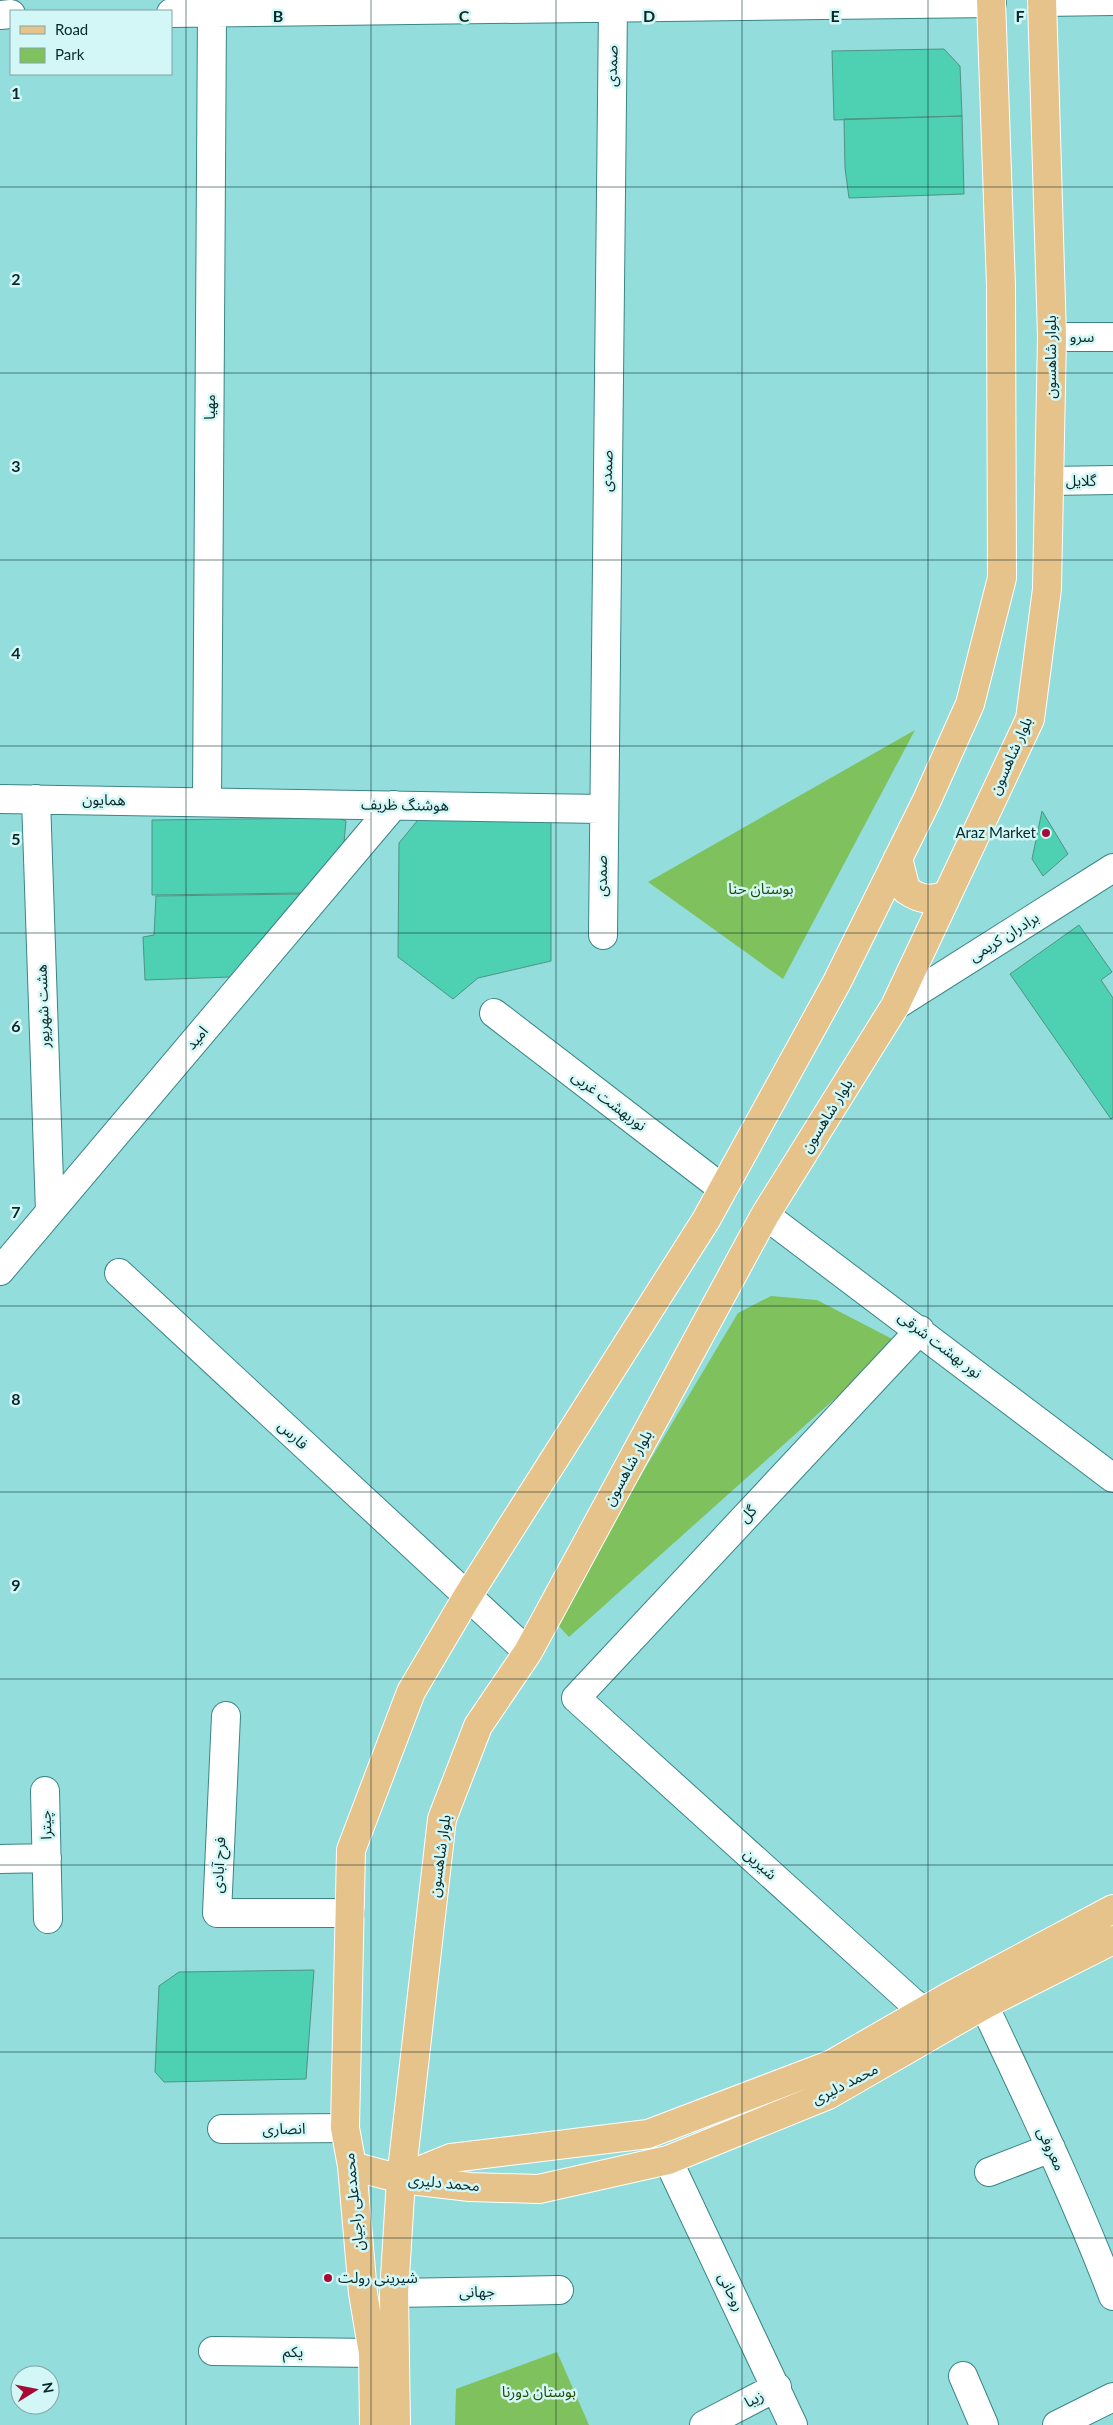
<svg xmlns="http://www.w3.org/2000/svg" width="1113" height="2425" font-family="Lato,'Noto Sans Arabic',sans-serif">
<rect width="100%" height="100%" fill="#93dddd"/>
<!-- green -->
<path fill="#7fc15c" d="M915 730 783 979 648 882Z
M771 1296 817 1300 898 1342 569 1637 554 1621 738 1313Z
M557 2352 589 2425H455L456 2389Z"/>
<!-- building -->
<path fill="#4ed0b3" stroke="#509382" d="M944 49 960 66 962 116 834 120 832 51Z
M962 116 964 194 849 198 845 168 844 119Z
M1042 811 1068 854 1043 876 1032 859Z
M422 815 551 818V961L478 978 453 999 398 957 399 843Z
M338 818 346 821 343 854 302 893 152 895V820Z
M301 894 230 977 145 980 143 937 154 935 156 896Z
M1079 925 1112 972 1101 980 1113 998V1117L1111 1119 1010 974Z
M314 1970 306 2079 164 2082 155 2072 159 1986 179 1972Z"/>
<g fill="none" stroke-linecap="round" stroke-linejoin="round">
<!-- minor casing -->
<g stroke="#3b8586" stroke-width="30">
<path id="minor" d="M1042 2 1113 1
M171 13 992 3
M0 15 11 14
M1052 337H1113
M1049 481 1113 480
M0 799 602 809
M36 799 50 1212
M207 802 212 12
M603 935 613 7
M895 1006 1113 868
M494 1013 723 1189
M765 1215 1113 1478
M0 1271 394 805
M119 1273 528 1652
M920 1330 576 1698 911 2001 943 2025
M226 1716 217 1913H350
M45 1791 48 1919
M0 1859 47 1858
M984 2005C1029 2101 1075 2196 1113 2296
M222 2129 345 2128
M668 2160 793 2425
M989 2172 1051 2148
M394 2293 559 2290
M213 2351 373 2353
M963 2376 984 2425
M704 2425 777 2387
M1057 2425 1113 2397"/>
</g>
<!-- major casing -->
<g stroke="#fff" stroke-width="30">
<path id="major" d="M898 858 906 890C921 900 930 901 947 895
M352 2166 401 2179 470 2187 539 2189 668 2160 828 2095 984 2005 1113 1940
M402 2178 451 2158 648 2134 832 2064 948 1997 1113 1909
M374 2425 373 2353 363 2293 352 2166 345 2128 351 1850 411 1692 467 1597 706 1220 837 982 927 800 970 704 1002 578 1001 286 991 0
M396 2425 394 2293 401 2179 442 1819 478 1726 528 1652 765 1215 895 1006 1030 719 1047 589 1052 337 1042 0"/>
</g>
<!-- minor -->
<use href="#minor" stroke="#fff" stroke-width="28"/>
<!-- major -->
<use href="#major" stroke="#e6c38b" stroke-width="28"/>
</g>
<!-- grid -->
<path fill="none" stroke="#092929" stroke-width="1" stroke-opacity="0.55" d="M186 0V2425M371 0V2425M556 0V2425M742 0V2425M928 0V2425M0 187H1113M0 373H1113M0 560H1113M0 746H1113M0 933H1113M0 1119H1113M0 1306H1113M0 1492H1113M0 1679H1113M0 1865H1113M0 2052H1113M0 2238H1113"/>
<!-- markers -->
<g fill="#a60b35" stroke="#d3f7f6" stroke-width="2">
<circle cx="1046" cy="833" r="5"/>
<circle cx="328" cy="2278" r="5"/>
</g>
<g text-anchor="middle" stroke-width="5" stroke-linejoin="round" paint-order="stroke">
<!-- street labels -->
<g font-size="15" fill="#092929" stroke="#d3f7f6">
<text transform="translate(612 66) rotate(-89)" y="5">صمدی</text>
<text x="1082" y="342">سرو</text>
<text transform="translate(1051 357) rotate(-90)" y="5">بلوار شاهسون</text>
<text transform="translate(210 407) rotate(-90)" y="5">مهیا</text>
<text transform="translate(607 471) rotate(-89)" y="5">صمدی</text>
<text x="1081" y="486">گلایل</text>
<text transform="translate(1011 756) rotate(-66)" y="5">بلوار شاهسون</text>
<text transform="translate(104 800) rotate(1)" y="5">همایون</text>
<text transform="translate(405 805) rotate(1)" y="5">هوشنگ ظریف</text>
<text transform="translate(602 876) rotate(-90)" y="5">صمدی</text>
<text transform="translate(1004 937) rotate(-32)" y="5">برادران کریمی</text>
<text transform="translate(43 1006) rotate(-92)" y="5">هشت شهریور</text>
<text transform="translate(197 1038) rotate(-50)" y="5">امید</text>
<text transform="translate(609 1101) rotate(37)" y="5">نوربهشت غربی</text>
<text transform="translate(827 1116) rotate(-58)" y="5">بلوار شاهسون</text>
<text transform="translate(940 1345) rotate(37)" y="5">نور بهشت شرقی</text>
<text transform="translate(293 1435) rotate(43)" y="5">فارس</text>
<text transform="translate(628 1468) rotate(-61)" y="5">بلوار شاهسون</text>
<text transform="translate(748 1514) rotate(-47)" y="5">گل</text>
<text transform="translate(46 1825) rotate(-92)" y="5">چیترا</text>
<text transform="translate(440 1856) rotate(-82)" y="5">بلوار شاهسون</text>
<text transform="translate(760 1864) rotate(42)" y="5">شیرین</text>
<text transform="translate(219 1865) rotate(-87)" y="5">فرح آبادی</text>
<text transform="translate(845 2084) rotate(-27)" y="5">محمد دلیری</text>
<text transform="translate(284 2129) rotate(-1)" y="5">انصاری</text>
<text transform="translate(1051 2149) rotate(65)" y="5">معروفی</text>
<text transform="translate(444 2183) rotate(5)" y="5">محمد دلیری</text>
<text transform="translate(354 2202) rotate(-96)" y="5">محمدعلی راجیان</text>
<text transform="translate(477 2292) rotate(-1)" y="5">جهانی</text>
<text transform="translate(731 2292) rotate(64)" y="5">روحانی</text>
<text transform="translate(293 2352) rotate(1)" y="5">یکم</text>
<text transform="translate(754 2399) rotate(-28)" y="5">زیبا</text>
</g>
<!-- poi labels -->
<g font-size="15" fill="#092929" stroke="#d3f7f6" text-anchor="end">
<text x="1036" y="838">Araz Market</text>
<text x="338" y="2283" text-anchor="start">شیرینی رولت</text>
</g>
<!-- park labels -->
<g font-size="15" fill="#224c02" stroke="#d3f7f6">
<text x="761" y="894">بوستان حنا</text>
<text x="539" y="2397">بوستان دورنا</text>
</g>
</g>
<g font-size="16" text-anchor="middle" font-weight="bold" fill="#092929" stroke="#d3f7f6" stroke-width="5" stroke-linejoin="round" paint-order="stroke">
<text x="278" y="22">B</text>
<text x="464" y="22">C</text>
<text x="649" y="22">D</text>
<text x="835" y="22">E</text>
<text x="1020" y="22">F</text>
<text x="16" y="99">1</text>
<text x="16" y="285">2</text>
<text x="16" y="472">3</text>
<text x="16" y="659">4</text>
<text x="16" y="845">5</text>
<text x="16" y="1032">6</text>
<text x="16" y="1218">7</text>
<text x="16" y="1405">8</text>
<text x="16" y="1591">9</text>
</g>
<!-- legend -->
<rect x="10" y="10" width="162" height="65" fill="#d3f7f6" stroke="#82a5a4"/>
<rect x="20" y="26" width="25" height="8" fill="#e6c38b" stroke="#82a5a4"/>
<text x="55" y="35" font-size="15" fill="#092929">Road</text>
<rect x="20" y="48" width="25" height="15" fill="#7fc15c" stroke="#82a5a4"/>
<text x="55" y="60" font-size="15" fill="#092929">Park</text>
<!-- north arrow -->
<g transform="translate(35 2390) rotate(80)"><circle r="24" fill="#d3f7f6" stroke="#82a5a4"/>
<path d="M0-4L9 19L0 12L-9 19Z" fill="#a60b35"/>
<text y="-8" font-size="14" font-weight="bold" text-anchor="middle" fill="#092929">N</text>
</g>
</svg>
